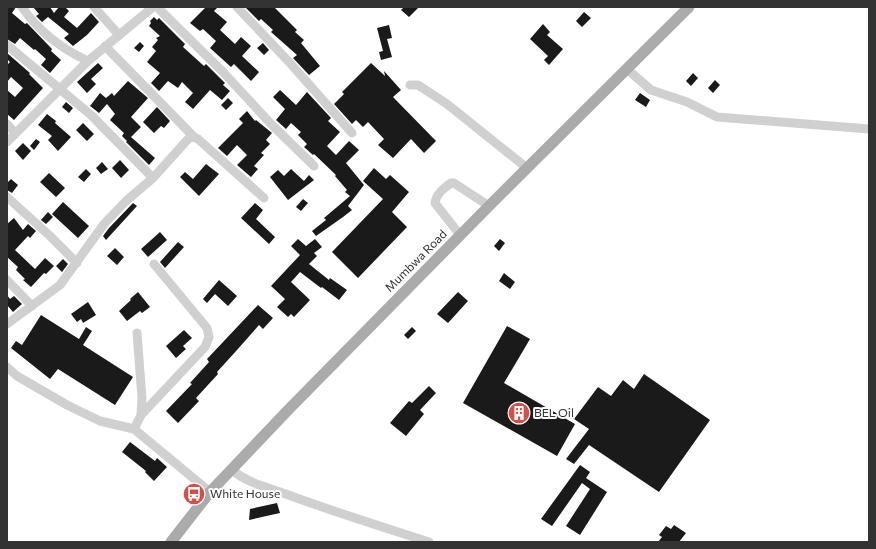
<svg xmlns="http://www.w3.org/2000/svg" width="876" height="549" font-family="Commissioner,sans-serif">
<rect width="100%" height="100%" fill="#fff"/>
<!-- building -->
<path fill="#1a1a1a" d="M7 7H16L12 13 25 24 27 23 52 49 51 51 61 60 50 73 41 65 46 59 35 49 34 50 20 38 15 44 7 39Z
M33 7H50L54 13 59 7H65L69 11 64 17 77 28 91 13 99 22 87 35 73 46 64 38 69 34 48 17 42 22 36 16 39 14Z
M206 7H218L214 11 227 22 220 30 235 44 241 37 251 46 242 56 259 72 251 81 234 64 231 67 210 48 216 41 203 29 200 31 190 23Z
M245 7H274L297 30 295 32 304 40 301 43 320 66 309 75 293 58 297 55 271 32 273 30 261 19 259 21Z
M404 7H419L409 17 401 10Z
M584 12 591 18 582 27 576 21Z
M154 17 157 20 159 18 185 44 183 47 204 66 206 64 225 83 223 85 230 91 222 100 210 90 193 109 185 102 193 93 182 82 178 88 168 81 159 91 151 83 160 73 147 62 156 51 152 47 158 40 156 38 160 36 149 26 151 23 150 21Z
M543 24 550 32 547 35 563 49 549 65 544 60 548 56 530 39Z
M389 25 392 38 387 39 392 57 381 60 379 52 383 51 377 28Z
M140 42 144 46 139 52 134 48Z
M263 43 269 50 264 55 257 48Z
M7 53 30 73 29 74 43 88 14 120 7 114V90L15 97 23 88 11 77 7 82V65L10 62 7 59Z
M98 63 103 68 91 79 96 84 87 93 77 82Z
M371 63 385 76 384 71 401 90 393 97 436 141 424 153 411 139 393 158 378 145 384 139 368 122 363 127 356 120 352 124 334 104 344 94 342 92Z
M693 73 698 78 691 86 686 81Z
M715 80 720 85 713 93 708 88Z
M128 81 148 98 131 117 141 127 131 137 155 158 149 165 126 142 127 141 122 136 124 133 110 120 115 114 107 104 99 113 90 106 100 93 106 98 112 93 114 96Z
M280 90 296 105 307 92 331 118 328 121 340 132 327 146 336 155 349 141 359 150 346 163 364 185 348 206 352 210 343 217 316 236 312 231 326 220 324 218 350 196 345 192 347 190 335 176 336 175 314 154 313 155 304 147 307 144 298 135 301 132 291 123 286 129 276 120 285 109 273 97Z
M640 93 650 100 646 107 635 100Z
M228 98 233 103 226 110 221 105Z
M66 102 73 108 69 113 62 107Z
M157 107 170 121 164 128 161 126 154 133 143 122Z
M247 111 255 121 256 120 272 133 266 140 270 144 261 153 264 155 254 166 258 169 251 177 237 165 247 155 237 145 227 156 218 148 243 123 239 119Z
M47 114 56 121 55 123 71 137 58 151 48 140 52 136 38 125Z
M83 123 94 134 87 141 76 130Z
M36 139 40 142 34 150 30 146Z
M23 143 31 151 23 160 15 151Z
M120 160 129 170 121 178 112 168Z
M102 162 108 169 101 174 96 168Z
M206 164 219 174 199 196 180 177 185 172 193 179Z
M374 168 386 179 390 175 409 192 392 212 407 227 358 278 332 252 383 199 363 181Z
M86 169 91 174 84 182 78 177Z
M291 169 304 181 309 175 314 180 288 200 270 177 278 170 284 176Z
M49 173 65 188 56 197 40 182Z
M11 179 18 185 12 193 7 190V183Z
M303 199 308 203 301 211 296 207Z
M63 202 89 226 78 238 52 214Z
M133 203 137 206 106 240 103 236 109 228Z
M255 203 263 210 256 219 275 237 269 244 241 218Z
M48 212 53 217 46 224 41 220Z
M14 218 23 230 28 224 36 231 30 238 28 236 15 250 35 269 45 258 54 266 46 274 44 273 31 287 23 280 25 279 16 270 18 267 7 257V224Z
M160 232 167 240 148 257 141 249Z
M298 239 306 246 315 239 322 247 314 253 317 256 309 264 329 280 330 278 347 290 339 300 322 287 321 288 300 272 291 282 310 300 294 317 291 314 288 317 277 307 285 299 271 286 300 255 291 246Z
M500 239 505 243 499 251 494 246Z
M178 242 184 247 165 268 160 262Z
M115 248 124 257 117 265 107 256Z
M63 259 68 264 62 272 56 266Z
M504 273 515 282 510 289 499 281Z
M219 280 237 296 228 306 215 294 207 303 203 299Z
M138 292 150 307 142 313 140 311 127 321 119 311 131 300 130 299Z
M458 292 468 301 448 323 437 314Z
M7 295 10 299 14 296 22 304 13 312 7 305Z
M88 302 96 315 83 323 81 319 77 322 71 314Z
M258 305 273 318 263 329 259 325 237 350 217 372 218 374 196 398 199 401 178 423 166 411 192 384 190 383 209 362 207 359Z
M41 315 79 339 86 327 92 331 83 345 133 377 115 405 58 369 50 379 11 348 16 341 22 345Z
M507 326 530 339 504 383 575 424 557 456 463 403Z
M412 327 416 331 408 339 404 335Z
M184 330 192 338 183 346 186 349 176 358 166 346Z
M644 374 710 420 659 492 589 445 574 464 566 459 589 429 574 419 598 387 611 396 623 380 634 389Z
M429 386 436 393 420 410 424 414 406 436 390 423 409 401 412 403Z
M130 442 155 461 157 458 167 467 154 481 145 472 146 471 122 452Z
M580 465 590 472 586 478 607 492 580 535 566 526 590 489 582 483 552 526 541 519Z
M277 503 280 513 249 520 250 509Z
M674 525 686 533 679 542H658L662 537 659 535 666 526 671 529Z"/>
<g fill="none" stroke-linecap="round" stroke-linejoin="round">
<!-- minor -->
<path stroke="#d0d0d0" stroke-width="9" d="M22 7C39 32 60 48 88 61
M94 7 119 35
M157 7 223 72 272 125 314 166
M237 7 290 63 352 133
M7 45 91 115 153 178
M105 46 194 137
M627 69 651 90 687 102 717 117 869 129
M410 85H418L447 104 527 168
M7 124 15 133
M7 142 88 61 153 7
M7 197 50 236 77 263
M460 235 435 203C436 194 444 188 451 183H454L489 206
M7 280 32 306
M7 324 60 285 104 224 126 201 153 178 189 138 194 137 198 139 264 198
M7 367 17 376 67 405 100 421 134 429 210 492
M141 415 205 347 209 337 207 328 154 264
M134 429 141 415 142 398 137 333
M231 469C247 483 264 486 283 493 331 511 380 526 429 542"/>
<!-- major -->
<path stroke="#ababab" stroke-width="11" d="M171 542 210 492 291 407 489 206 689 7"/>
</g>
<!-- icons -->
<defs>
<g id="building-disc" transform="scale(1.15)"><circle r="9.5" fill="#d74d48" stroke="#fff"/><path d="M-4-6H4V6H1V3H-1V6H-4ZM-2.5-4.3h1.7v1.8h-1.7ZM.8-4.3h1.7v1.8H.8ZM-2.5-1h1.7V.8h-1.7ZM.8-1h1.7V.8H.8Z" fill="#fff"/></g>
<g id="bus-disc" transform="scale(1.15)"><circle r="9.5" fill="#d74d48" stroke="#fff"/><path d="M-5-6H5V4H4V6H2V4H-2V6H-4V4H-5ZM-3.5-4V0h7V-4ZM-3.5 1.2v1.5H-2V1.2ZM2 1.2v1.5H3.5V1.2Z" fill="#fff"/></g>
</defs>
<g fill-rule="evenodd">
<use href="#building-disc" x="519" y="413"/>
<use href="#bus-disc" x="194" y="494"/>
</g>
<g text-anchor="middle" stroke-width="4" stroke-linejoin="round" paint-order="stroke">
<!-- street labels -->
<g font-size="12" fill="#333" stroke="#fff">
<text transform="translate(416 261) rotate(-45)" y="4">Mumbwa Road</text>
</g>
<!-- poi labels -->
<g font-size="12" fill="#333" stroke="#fff" text-anchor="start">
<text x="534" y="417">BEL Oil</text>
<text x="210" y="498">White House</text>
</g>
</g>
<!-- border -->
<rect width="876" height="549" fill="none" stroke="#333333" stroke-width="16"/>
</svg>
